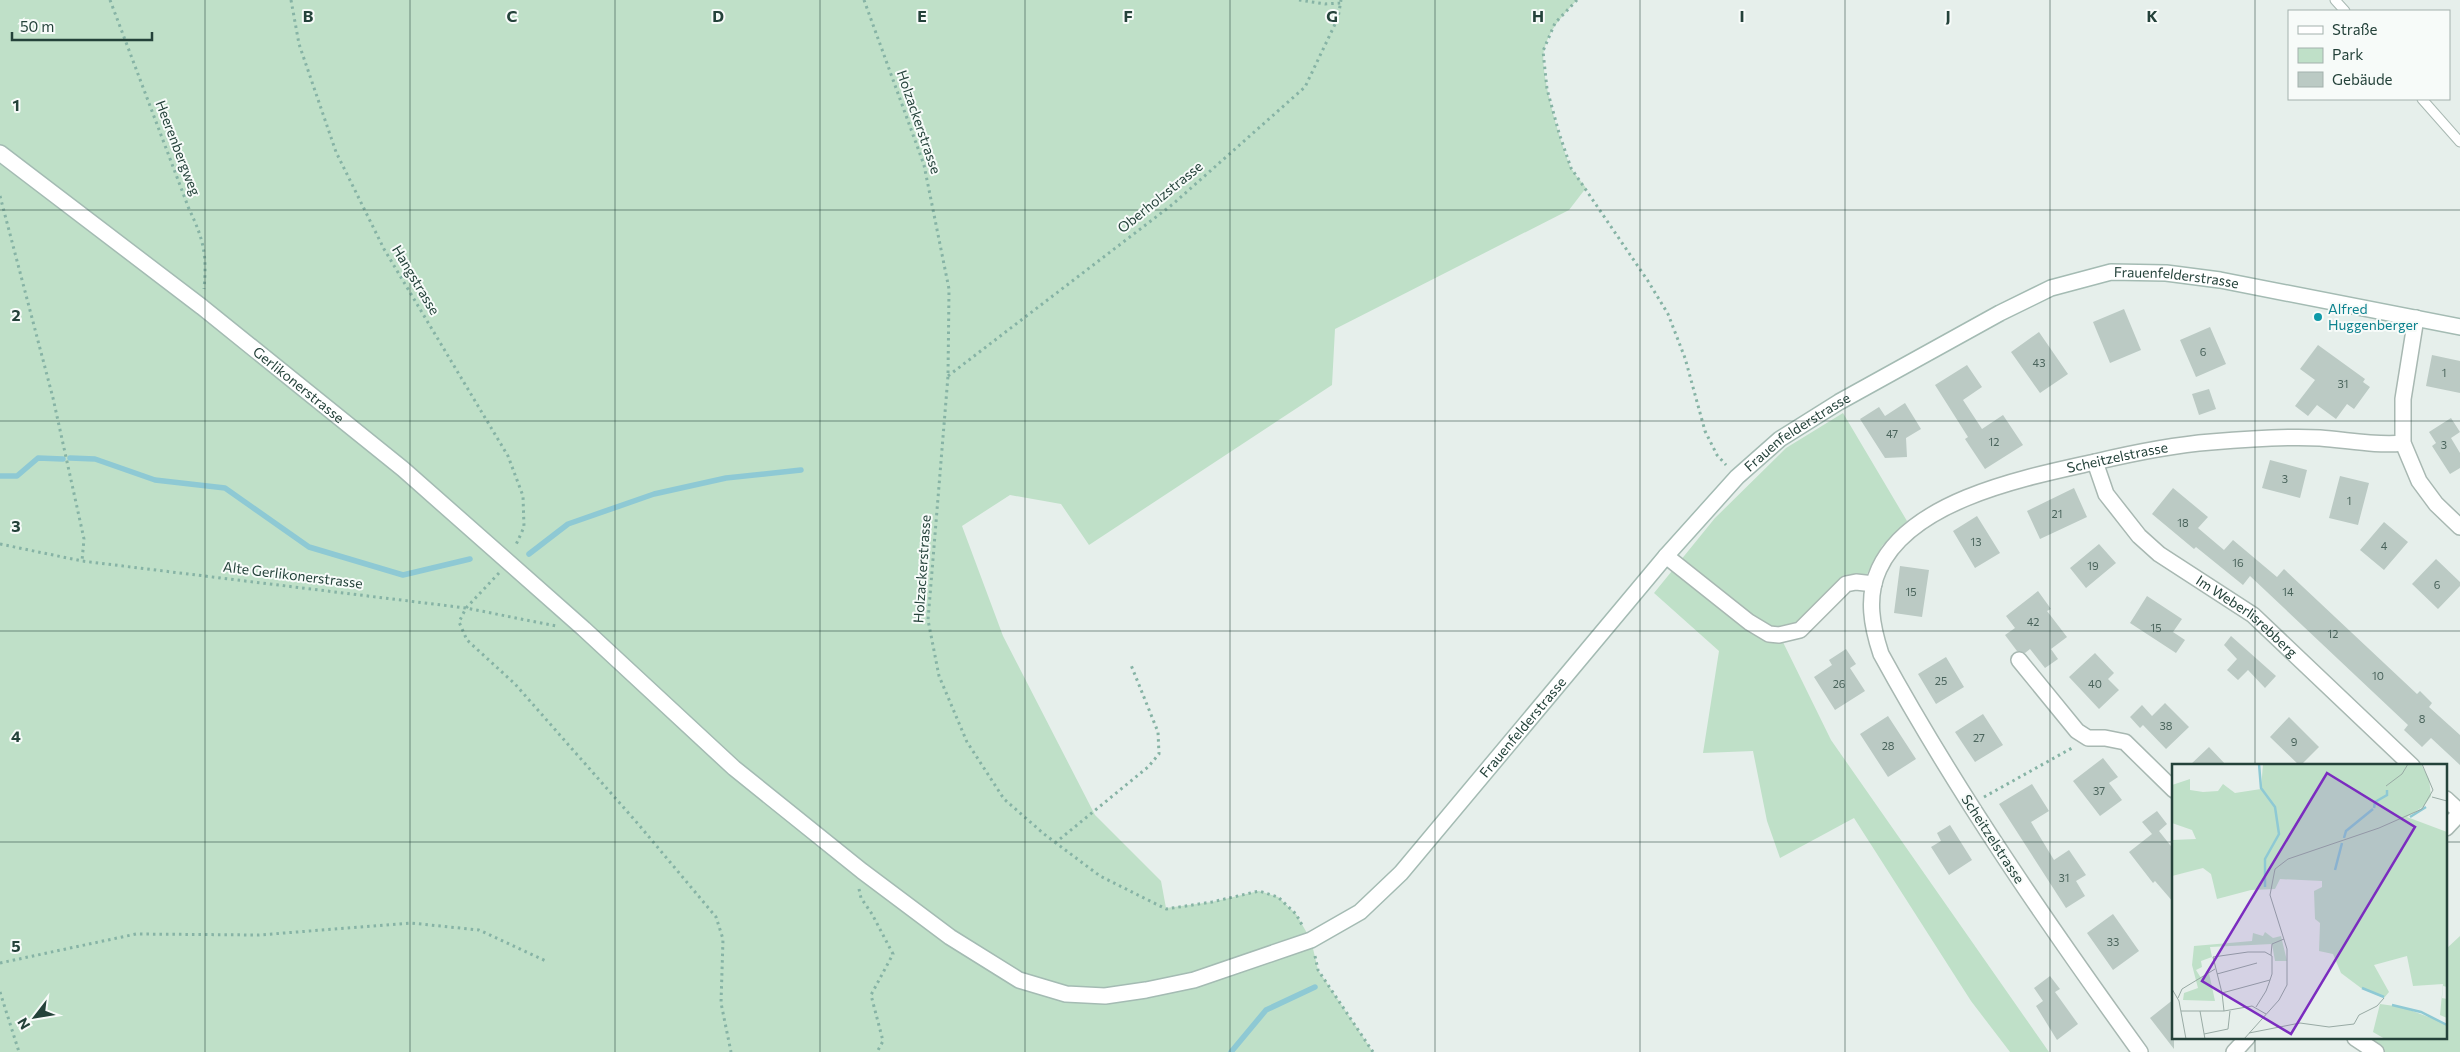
<svg xmlns="http://www.w3.org/2000/svg" width="2460" height="1052" font-family="Commissioner,sans-serif">
<rect width="100%" height="100%" fill="#e6efeb"/>
<!-- green -->
<path fill="#bfe0c8" d="M0 0H1577C1563 15 1549 29 1544 50 1539 73 1561 144 1570 166 1574 174 1581 181 1586 188L1569 210 1335 329 1332 385 1089 545 1061 504 1010 495 962 526 1003 636 1095 815 1161 881 1166 908 1212 902 1259 891 1278 897 1296 914 1311 940 1318 970 1373 1052H0Z
M1843 413 1907 521 1882 546 1867 574 1844 575 1801 625 1778 632 1831 740 2049 1052H2010L1971 1001 1854 818 1780 858 1767 821 1753 751 1703 753 1719 651 1654 593 1715 518 1786 448Z
M2460 936V1052H2385L2364 1038H2446V949Z"/>
<g fill="none" stroke-linecap="round" stroke-linejoin="round">
<!-- stream -->
<path stroke="#8ec9d4" stroke-width="5.5" d="M70 458 95 459 155 480 225 488 309 547 403 575 470 559
M0 476H17L38 458 63 459
M529 554 568 524 654 494 726 478 801 470
M1231 1052 1266 1010 1315 987"/>
</g>
<!-- building -->
<path fill="#bbcac4" d="M2124 309 2141 350 2110 363 2093 322Z
M2210 327 2226 364 2196 377 2180 340Z
M2039 332 2068 374 2040 393 2011 352Z
M2318 345 2365 379 2363 382 2370 387 2354 409 2347 404 2336 419 2317 405 2308 416 2295 406 2315 380 2300 369Z
M2432 355 2460 361V393L2426 386Z
M1967 365 1982 387 1963 400 1982 429 2003 415 2023 445 1985 469 1965 439 1968 437 1935 385Z
M2209 389 2216 409 2199 415 2192 394Z
M1905 403 1921 429 1906 438 1907 457 1885 458 1860 419 1879 407 1885 416Z
M2451 418 2460 432 2451 438 2460 453V468L2450 474 2432 446 2436 443 2429 432Z
M2270 460 2307 470 2300 498 2262 488Z
M2340 476 2369 483 2358 525 2329 518Z
M2074 488 2087 517 2040 539 2027 511Z
M2173 488 2208 517 2198 528 2224 550 2233 540 2277 577 2284 569 2417 694 2420 691 2432 703 2429 707 2460 735V765L2431 738 2422 747 2404 730 2408 725 2250 576 2243 585 2196 547 2194 549 2152 514Z
M1977 516 2000 553 1975 568 1953 531Z
M2384 522 2408 542 2384 570 2360 550Z
M2099 544 2116 563 2086 588 2070 568Z
M2436 559 2460 582V586L2438 609 2412 584Z
M1900 566 1929 570 1922 617 1894 613Z
M2038 591 2051 609 2047 611 2067 637 2051 649 2058 659 2045 668 2030 649 2025 653 2017 651 2005 635 2015 628 2006 616Z
M2147 596 2182 619 2173 632 2185 640 2176 653 2130 623Z
M2231 636 2276 676 2265 688 2248 670 2238 680 2227 670 2237 659 2224 645Z
M1846 649 1856 664 1850 668 1865 691 1835 710 1814 677 1832 665 1829 660Z
M2095 653 2114 673 2108 679 2119 690 2099 709 2069 677Z
M1946 657 1964 687 1936 704 1918 674Z
M2165 703 2189 727 2166 749 2143 725 2140 728 2130 717 2142 705 2152 716Z
M1983 714 2003 745 1975 762 1955 732Z
M1888 716 1916 759 1888 777 1860 734Z
M2289 717 2319 747 2300 766 2270 737Z
M2209 747 2227 766H2189Z
M2103 758 2118 777 2109 783 2122 800 2100 816 2073 781Z
M2032 784 2049 811 2031 822 2054 860 2069 850 2086 875 2076 881 2085 896 2066 908 1999 804Z
M2157 811 2167 824 2159 831 2174 850V903L2155 881 2153 883 2129 852 2152 834 2142 822Z
M1950 825 1972 860 1949 875 1931 847 1941 841 1937 833Z
M2113 914 2139 951 2113 970 2087 933Z
M2050 976 2060 989 2055 992 2078 1024 2057 1040 2036 1006 2043 1001 2034 988Z
M2174 999V1049L2150 1018Z"/>
<g fill="none" stroke-linecap="round" stroke-linejoin="round">
<!-- lane casing -->
<g stroke="#a8b8b2" stroke-width="11">
<path id="lane" d="M2335 0 2345 11
M2422 99 2460 142"/>
</g>
<!-- street casing -->
<g stroke="#a8b8b2" stroke-width="18">
<g id="street">
<path d="M2416 318 2403 399V443L2419 481 2436 504 2460 527"/>
<path id="s1" d="M2095 462 2106 494 2139 536 2159 554 2253 615 2412 766"/>
<path d="M1666 556 1749 622 1769 634 1779 635 1800 630 1846 584 1856 582 1874 584"/>
<path d="M2019 660 2077 731 2088 738H2105L2125 742 2174 790"/>
<path d="M2446 799 2460 812"/>
<path d="M2446 828 2460 813"/>
<path d="M2355 1038 2376 1052"/>
<path id="s2" d="M2140 1052C2047 923 1957 793 1881 654 1872 627 1866 597 1879 569 1911 499 2028 477 2095 462 2133 453 2172 445 2211 442 2246 439 2285 436 2320 438 2348 440 2376 446 2403 443"/>
<path d="M2234 1052 2247 1038"/>
</g>
</g>
<!-- secondary casing -->
<g stroke="#a4bbb3" stroke-width="18">
<g id="secondary">
<path id="s3" d="M0 153 202 307 403 469 584 629 734 768 862 871 950 937 1019 980 1066 994 1105 996 1146 990 1194 980 1311 940 1360 912 1401 873 1666 556 1737 477 1780 439 1839 402 2000 313 2051 288 2111 272 2166 273 2220 280 2460 327"/>
</g>
</g>
<!-- path -->
<path stroke="#86b3a5" stroke-width="3" stroke-dasharray="2.5 4" stroke-linecap="butt" d="M110 0 189 209C204 240 207 255 204 289
M291 0 299 44 336 152 384 249 508 456 523 496 524 527 515 547
M864 0 924 165 949 289 948 376 928 620 939 676 967 742 1004 799 1044 834 1100 876 1166 909 1212 902 1259 891 1278 897 1296 914 1302 925
M1299 0 1325 4 1341 3
M1577 0 1555 23 1543 51 1547 89 1559 133 1571 168 1648 281 1668 314 1685 358 1705 431 1717 455 1726 465
M0 196 53 398 84 539 82 561
M948 376 1173 204 1305 87 1338 18 1341 0
M0 544 82 561 466 608 556 626
M499 573 466 608 459 622 467 640 515 684 639 825 716 917 723 939 721 1003 731 1052
M1984 797 2072 748
M1055 843 1148 767 1159 754 1158 732 1131 665
M859 889 861 898 872 914 893 954 871 995 883 1041 877 1052
M1315 956 1318 970 1373 1052
M0 963 136 934 259 935 411 923 479 930 546 961
M0 992 19 1052"/>
<!-- lane -->
<use href="#lane" stroke="#fff" stroke-width="9"/>
<!-- street -->
<use href="#street" stroke="#fff" stroke-width="15"/>
<!-- secondary -->
<use href="#secondary" stroke="#fff" stroke-width="15"/>
</g>
<!-- grid -->
<path fill="none" stroke="#24423a" stroke-width="1" stroke-opacity="0.55" d="M205 0V1052M410 0V1052M615 0V1052M820 0V1052M1025 0V1052M1230 0V1052M1435 0V1052M1640 0V1052M1845 0V1052M2050 0V1052M2255 0V766M0 210H2460M0 421H2460M0 631H2460M0 842H2174M2446 842H2460M2255 1038V1052"/>
<!-- markers -->
<circle fill="#0f9aa8" stroke="#f7fbf9" stroke-width="2" cx="2318" cy="317" r="5"/>
<g text-anchor="middle" stroke-width="4" stroke-linejoin="round" paint-order="stroke">
<!-- number labels -->
<g font-size="11" fill="#4a645c">
<text x="2203" y="356">6</text>
<text x="2039" y="367">43</text>
<text x="2444" y="377">1</text>
<text x="2343" y="388">31</text>
<text x="1892" y="438">47</text>
<text x="1994" y="446">12</text>
<text x="2444" y="449">3</text>
<text x="2285" y="483">3</text>
<text x="2349" y="505">1</text>
<text x="2057" y="518">21</text>
<text x="2183" y="527">18</text>
<text x="1976" y="546">13</text>
<text x="2384" y="550">4</text>
<text x="2238" y="567">16</text>
<text x="2093" y="570">19</text>
<text x="2437" y="589">6</text>
<text x="1911" y="596">15</text>
<text x="2288" y="596">14</text>
<text x="2033" y="626">42</text>
<text x="2156" y="632">15</text>
<text x="2333" y="638">12</text>
<text x="2378" y="680">10</text>
<text x="1941" y="685">25</text>
<text x="1839" y="688">26</text>
<text x="2095" y="688">40</text>
<text x="2422" y="723">8</text>
<text x="2166" y="730">38</text>
<text x="1979" y="742">27</text>
<text x="2294" y="746">9</text>
<text x="1888" y="750">28</text>
<text x="2099" y="795">37</text>
<text x="2064" y="882">31</text>
<text x="2113" y="946">33</text>
</g>
<!-- street labels -->
<g font-size="14" fill="#24423a" stroke="#f7fbf9">
<text transform="translate(919 122) rotate(71)" y="5">Holzackerstrasse</text>
<text transform="translate(178 148) rotate(69)" y="5">Heerenbergweg</text>
<text transform="translate(1160 197) rotate(-39)" y="5">Oberholzstrasse</text>
<text dy="5" stroke="none"><textPath href="#s3" startOffset="2744">Frauenfelderstrasse</textPath></text>
<text transform="translate(416 280) rotate(59)" y="5">Hangstrasse</text>
<text dy="5" stroke="none"><textPath href="#s3" startOffset="378">Gerlikonerstrasse</textPath></text>
<text dy="5" stroke="none"><textPath href="#s3" startOffset="2324">Frauenfelderstrasse</textPath></text>
<text dy="5" stroke="none"><textPath href="#s2" startOffset="834">Scheitzelstrasse</textPath></text>
<text transform="translate(922 569) rotate(-86)" y="5">Holzackerstrasse</text>
<text transform="translate(293 575) rotate(7)" y="5">Alte Gerlikonerstrasse</text>
<text dy="5" stroke="none"><textPath href="#s1" startOffset="222">Im Weberlisrebberg</textPath></text>
<text dy="5" stroke="none"><textPath href="#s3" startOffset="1919">Frauenfelderstrasse</textPath></text>
<text transform="translate(1993 839) rotate(57)" y="5">Scheitzelstrasse</text>
</g>
<!-- culture labels -->
<g font-size="14" fill="#0d838f" stroke="#f7fbf9" text-anchor="start">
<text x="2328" y="314">Alfred<tspan x="2328" dy="16">Huggenberger</tspan></text>
</g>
</g>
<!-- overview -->
<g transform="translate(2172 764)">
<rect width="275" height="275" fill="#e6efeb"/>
<path d="M91 0H249L257 15 259 32 252 42 235 53 275 68V223L271 222 270 234 275 235V254L268 251 271 220 241 222 235 192 202 201 217 228 212 234 189 224 169 209 161 190 147 187 148 159 143 155 142 127 150 123V117L108 115 103 125 79 126 45 135 39 110 31 104 0 112V76L24 75 20 66 0 59V21L18 15V26L31 28 46 27 51 20 63 29 89 25ZM93 168 101 174 109 172 115 197H103L100 180 38 183 40 193 29 197 30 203 24 206 29 214 37 209 43 237 11 236 12 229 26 224 20 201 22 182 80 177 81 169 91 172ZM208 240 230 243 275 260V275H213L201 268Z" fill="#bfe0c8"/>
<path fill="none" stroke="#8ec9d4" stroke-width="2.5" d="M87 0 89 24 103 43 107 70 93 95V123M202 44 203 38 215 31V26M238 53 254 43M172 74 174 67 201 45M163 106 170 79M190 224 212 233M220 241 249 248 275 261"/>
<path fill="none" stroke="#98aaa4" stroke-width="1" d="M214 22 230 10 236 0M260 33 275 37M99 191 100 180 112 175M45 210 85 199M0 225 7 237 14 275M50 229 52 247M6 234 10 225 43 205M84 243 94 227 97 219 100 210V192L93 188H76L41 193 50 229 98 216M9 247H52L80 242 94 250M28 247 33 275M77 269 128 259 157 263 182 260 187 251 205 242 212 234M32 270 56 265 58 247M72 275 107 236 115 221V185L98 131 103 105 116 95 207 64 250 45 261 26 250 0"/>
<path fill="#7b2cbf" fill-opacity="0.15" stroke="#7b2cbf" stroke-width="2.5" d="M155 9 243 63 119 270 30 217Z"/>
<rect width="275" height="275" fill="none" stroke="#24423a" stroke-width="2.5"/>
</g>
<g font-size="16" text-anchor="middle" font-weight="bold" fill="#24423a" stroke="#f7fbf9" stroke-width="4" stroke-linejoin="round" paint-order="stroke">
<text x="308" y="22">B</text>
<text x="512" y="22">C</text>
<text x="718" y="22">D</text>
<text x="922" y="22">E</text>
<text x="1128" y="22">F</text>
<text x="1332" y="22">G</text>
<text x="1538" y="22">H</text>
<text x="1742" y="22">I</text>
<text x="1948" y="22">J</text>
<text x="2152" y="22">K</text>
<text x="16" y="111">1</text>
<text x="16" y="321">2</text>
<text x="16" y="532">3</text>
<text x="16" y="742">4</text>
<text x="16" y="952">5</text>
</g>
<!-- legend -->
<rect x="2288" y="10" width="162" height="90" fill="#f7fbf9" stroke="#a3b1ad"/>
<rect x="2298" y="26" width="25" height="8" fill="#ffffff" stroke="#a3b1ad"/>
<text x="2332" y="35" font-size="15" fill="#24423a">Straße</text>
<rect x="2298" y="48" width="25" height="15" fill="#bfe0c8" stroke="#a3b1ad"/>
<text x="2332" y="60" font-size="15" fill="#24423a">Park</text>
<rect x="2298" y="72" width="25" height="15" fill="#bbcac4" stroke="#a3b1ad"/>
<text x="2332" y="85" font-size="15" fill="#24423a">Gebäude</text>
<!-- north arrow -->
<g transform="translate(35 1017) rotate(239)" stroke="#f7fbf9" stroke-width="4" paint-order="stroke">
<path d="M0-4L9 19L0 12L-9 19Z" fill="#24423a"/>
<text y="-8" font-size="14" font-weight="bold" text-anchor="middle" fill="#24423a">N</text>
</g>
<!-- scale -->
<path d="M12 32v8h140v-8" fill="none" stroke="#24423a" stroke-width="2.5"/>
<text x="20" y="32" font-size="15" fill="#24423a" stroke="#f7fbf9" stroke-width="4" paint-order="stroke">50 m</text>
</svg>
